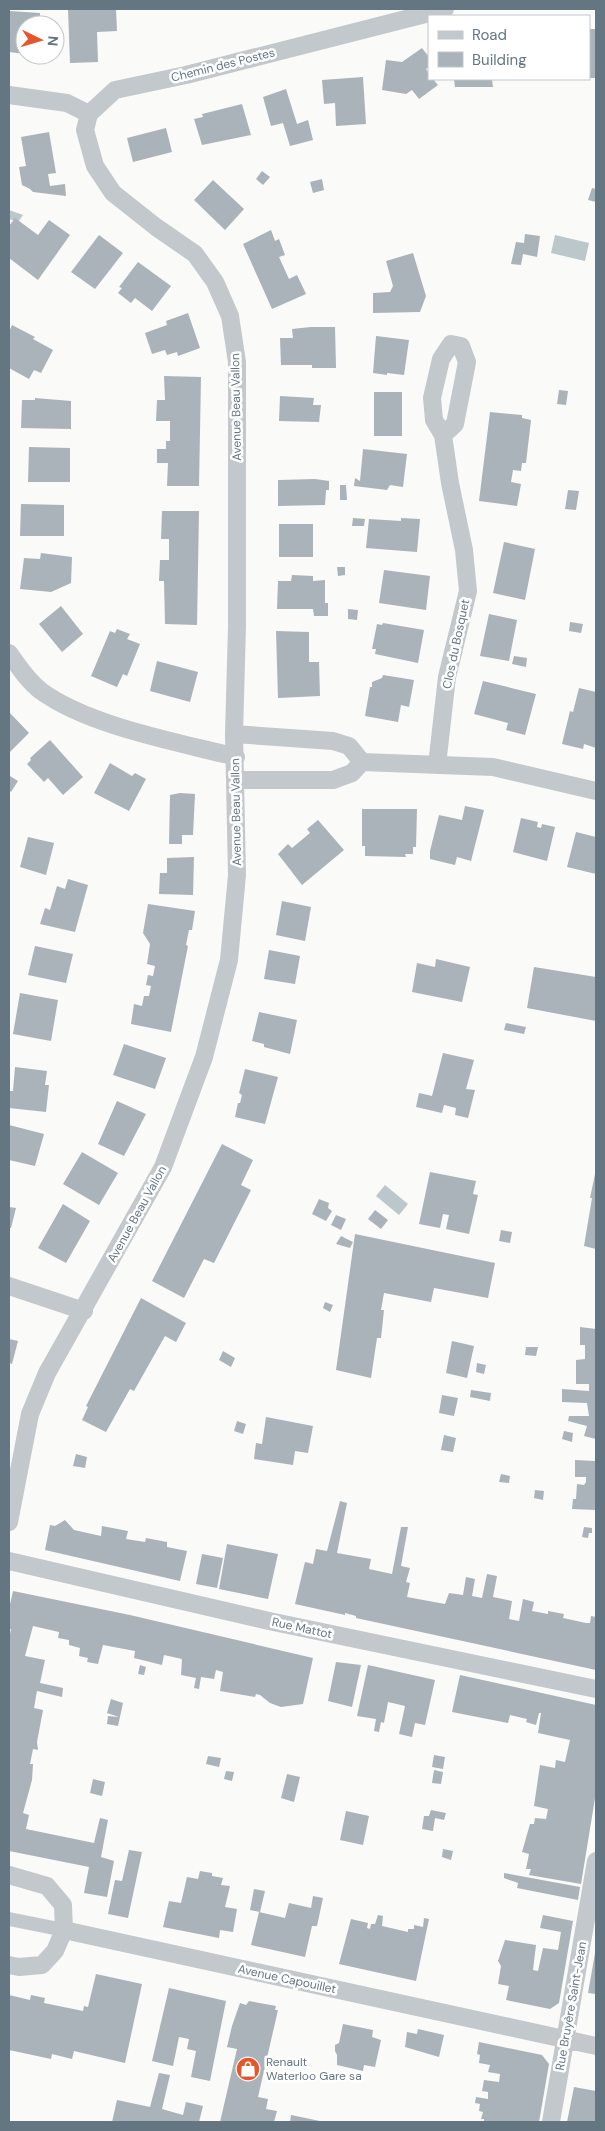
<svg xmlns="http://www.w3.org/2000/svg" width="605" height="2131" font-family="'DM Sans',sans-serif">
<rect width="100%" height="100%" fill="#fafaf8"/>
<!-- water -->
<path fill="#bbc7cb" d="M9 210 23 215 18 222 9 219Z
M555 235 589 243 585 261 551 253Z
M385 1185 408 1204 399 1215 376 1196Z"/>
<!-- building -->
<path fill="#aab3b9" d="M68 9H116L117 31 97 32 98 62 70 63Z
M10 11 40 13V25H25V54L9 52Z
M589 29H596V78H589Z
M422 48 429 57V67L426 69 429 73V79H433L438 85 419 99 412 90 406 94 382 90 386 60 402 62Z
M363 77 366 124 336 126 335 103 324 104 322 80Z
M454 79H492L493 87H455Z
M286 89 297 124 308 120 313 140 290 146 283 123 271 126 263 97Z
M242 104 251 135 202 145 194 119 203 117 202 114Z
M166 128 172 152 133 162 127 138Z
M49 132 56 173 48 174 50 186 65 184 66 196 33 192 30 189 22 185 19 167 26 166 21 137Z
M262 171 270 177 263 185 256 179Z
M322 179 324 190 313 193 310 182Z
M213 180 244 209 225 230 194 200Z
M592 188 596 189V202L588 200Z
M15 218 38 235 49 220 70 235 38 280 9 258V226Z
M271 230 275 241 279 239 285 255 279 257 289 279 297 275 306 294 272 309 243 244Z
M525 234 540 236 537 257 523 254 521 265 511 264 516 242 524 243Z
M99 235 123 253 95 289 71 272Z
M413 253 426 296 420 312 373 313V293L390 292 393 286 386 261Z
M138 262 171 286 152 311 135 298 131 303 118 293 122 288 119 287Z
M188 313 200 348 178 356 177 352 167 355 165 350 152 354 145 333 167 325 166 321Z
M12 325 35 337 33 339 53 350 41 373 34 370 29 379 9 368V332Z
M311 327H335L336 368H312V365H281L280 338H293L292 329Z
M376 336 409 340 404 375 387 373V375L373 373Z
M164 376 201 377 199 486H167L168 463H157V449H166V441H170V421H156L157 400H165Z
M559 390 568 391 566 405 557 404Z
M374 392H402V436H374Z
M280 396 314 398 313 405H321L319 422 279 421Z
M35 398 71 401V429L21 428 22 400H35Z
M490 412 522 415V418L531 420 526 463H522L521 471 513 470 511 482 521 484 517 506 479 501Z
M29 447 70 448V482H28Z
M363 449 407 454 403 487 390 485 387 490 354 486 355 478 360 481Z
M315 479 329 481V490H326L325 505 278 506V480Z
M340 485H346L347 500H340Z
M568 490 579 491 576 510 565 509Z
M21 504 64 505V536H20Z
M162 511H199L197 625 165 624 164 581H159L160 560H169V539H161Z
M353 518 365 519 364 526H352Z
M401 518 420 519 417 552 366 548 369 519 401 521Z
M279 524H313V557H279Z
M504 542 535 549 525 600 493 593Z
M41 553 72 557 71 583 51 592 20 589 24 558 40 559Z
M337 567H345V575L338 576Z
M384 570 430 576 426 610 379 603Z
M292 575 313 576V581L325 580V603H328V616H314L313 609H277L278 581H291Z
M61 606 83 634 62 652 39 624Z
M348 609 358 610 357 620 348 619Z
M489 614 517 620 509 661 480 656Z
M570 622 583 624 581 633 569 631Z
M383 623 424 630 418 663 375 654 376 649H372L377 624 382 625Z
M117 629 130 634 127 639 140 644 127 676 123 674 117 687 91 676 110 631 115 633Z
M276 631 309 632V662H319L320 696 278 698Z
M514 656 527 658 526 667 512 664Z
M157 661 198 672 190 702 150 691Z
M383 675 414 680 409 707 401 705 398 722 365 716 370 687H372V682L382 678Z
M483 681 536 694 525 735 506 730 508 723 474 714Z
M579 688 596 692V748L584 744 583 749 562 744 570 711 573 712Z
M10 713 29 733 9 753V714Z
M50 740 83 777 63 795 48 778 44 782 27 764 31 760 30 758Z
M110 763 132 776 135 773 146 779 129 811 94 793Z
M10 776 18 781 11 792 9 790Z
M180 793 195 794 193 835H182V844H169L170 795Z
M465 806 484 810 471 861 457 857 455 865 430 859V851L439 815 462 820Z
M362 809H417L416 847H413V854H405L406 857 365 856V846H362Z
M521 818 538 822 537 827 541 828 542 824 555 827 547 861 513 852Z
M318 820 344 850 302 885 278 854 288 844 292 848 310 833 307 829Z
M576 832 596 837V874L567 867Z
M28 837 54 843 46 875 20 867Z
M194 857 193 895 159 894 160 873H167V858Z
M68 879 88 885 75 932 40 924 45 908 50 910 57 886 65 889Z
M282 901 311 907 305 941 276 935Z
M148 904 195 911 192 930H189L186 945 188 946 171 1032 131 1024 134 1004 142 1006 144 996H149L151 986 146 985 148 975 153 976 155 966 147 964 150 944 143 933Z
M35 946 73 954 66 983 28 975Z
M269 950 300 956 295 984 264 979Z
M436 959 470 967 462 1002 412 992 417 963 435 967Z
M534 967 596 977V1021L527 1008Z
M20 993 58 1000 51 1041 13 1034Z
M259 1012 297 1020 290 1054 264 1047V1044L252 1041Z
M506 1023 526 1027 524 1034 504 1030Z
M124 1044 166 1058 155 1089 113 1075Z
M443 1053 474 1060 466 1089 475 1090 468 1118 455 1115 456 1108 444 1105 442 1113 416 1107 419 1093 432 1096Z
M15 1067 47 1071 45 1085H49L46 1112 9 1108V1091H13Z
M245 1069 278 1077 265 1124 235 1117 238 1103H240L242 1095 239 1093Z
M117 1101 146 1114 124 1156 98 1144Z
M9 1125 44 1134 35 1166 9 1160Z
M222 1144 253 1160 241 1185 251 1190 214 1263 204 1259 184 1298 152 1281Z
M82 1152 118 1173 99 1205 63 1184Z
M430 1172 476 1181 473 1194 478 1195 469 1234 446 1229 449 1215 443 1214 440 1228 419 1224Z
M595 1174H596V1249L584 1246 592 1198H590Z
M319 1199 329 1203 328 1208 332 1211 326 1221 312 1214Z
M63 1204 90 1221 66 1263 38 1248Z
M9 1207 16 1208 11 1228H9Z
M375 1210 388 1220 381 1229 368 1219Z
M336 1215 346 1219 341 1230 331 1225Z
M501 1230 512 1232 510 1243 499 1241Z
M355 1234 495 1263 488 1298 434 1288 431 1302 384 1293 381 1310H384L381 1338H377L371 1378 336 1370Z
M341 1236 353 1242 350 1248 336 1244Z
M141 1298 186 1323 176 1342 165 1336 134 1391 130 1389 106 1432 82 1420 88 1407 86 1406Z
M325 1302 333 1305 330 1312 323 1308Z
M580 1327 596 1329V1439L584 1436 587 1426 568 1421 569 1416H589L587 1403 562 1402V1389L589 1391V1384H576V1360L585 1359V1345H580Z
M9 1339 18 1341 12 1364 9 1363Z
M452 1341 474 1346 467 1378 446 1373Z
M526 1347H538L536 1356 525 1355Z
M223 1351 235 1358 231 1367 219 1360Z
M477 1363 486 1365 484 1374 476 1372Z
M471 1390 491 1393 490 1401 470 1397Z
M442 1395 458 1398 454 1416 439 1413Z
M266 1417 313 1426 308 1453 295 1451 293 1465 254 1459 256 1443 262 1444Z
M237 1421 246 1424 243 1434 234 1431Z
M564 1431 573 1433 572 1442 562 1439Z
M444 1435 456 1438 453 1452 441 1450Z
M76 1454 87 1457 85 1468 73 1466Z
M575 1460 596 1461V1510L572 1509 573 1499H576L577 1484 584 1485 586 1482V1477H575Z
M501 1474 510 1476 509 1483 499 1482Z
M535 1490 544 1491 543 1500 534 1498Z
M340 1501 347 1503 337 1553 371 1559 369 1569 392 1574 401 1527H408L401 1566 410 1568 406 1582 410 1583 407 1597 445 1604 449 1593 463 1595 466 1577 475 1579 472 1596 482 1598 487 1574 497 1576 493 1597 512 1601 509 1619 519 1621 523 1599 534 1602 532 1611 548 1614V1611L564 1614 563 1618 586 1623H590L591 1616 596 1617V1670L356 1618V1616L345 1613V1615L295 1604 305 1562 313 1564 316 1549 327 1551Z
M65 1520 74 1530 101 1536 102 1526 128 1531 126 1539 145 1542 146 1538 167 1542V1547L187 1551 180 1581 45 1550 50 1525 55 1526Z
M584 1527 592 1528V1533H589L588 1538 582 1537Z
M227 1544 278 1554 268 1599 219 1589Z
M202 1554 223 1558 217 1588 196 1584Z
M13 1591 130 1615 313 1658 303 1704 281 1707 270 1703 260 1695 256 1694 255 1697 220 1691 223 1672 216 1670 214 1679 201 1677 199 1689 194 1688 196 1678 181 1675 182 1659 164 1655 162 1665 134 1658 135 1651 103 1645 98 1664 87 1662 88 1658 79 1656 80 1648 69 1645V1640L58 1638 59 1632 33 1626 25 1656 45 1660 40 1683 63 1688 62 1697 37 1691 34 1708 43 1710 37 1742 38 1750 33 1749 30 1764H33L32 1780 23 1813 29 1815 26 1829 94 1843 100 1818 108 1820 101 1857 114 1861 107 1897 84 1893 89 1867 9 1851V1639L11 1629H9V1609Z
M336 1662 361 1665 352 1707 328 1701Z
M140 1665 146 1667 144 1675 138 1674Z
M368 1665 435 1680 425 1725 415 1723 412 1737 399 1734 405 1706 388 1702 384 1723 381 1722 379 1732 374 1731 376 1719 357 1716Z
M460 1675 596 1705V1792L581 1884 529 1875 531 1869H526L529 1854 522 1852 530 1824H534L535 1818 546 1819 548 1809 534 1806 540 1765 555 1768 556 1760 565 1762 570 1740 538 1733 541 1713H539L536 1725 526 1722 527 1719 510 1715 508 1723 452 1712Z
M111 1699 123 1703 118 1726 107 1724 108 1716 119 1717 107 1713Z
M434 1755 445 1757 443 1769 432 1767Z
M208 1756 221 1758 219 1767 206 1764Z
M434 1770 443 1772 441 1784 432 1783Z
M226 1771 234 1772 232 1781 224 1779Z
M287 1774 300 1777 294 1802 281 1798Z
M93 1779 105 1782 102 1796 90 1793Z
M431 1810 446 1813 444 1820 435 1818 433 1831 422 1829 424 1816H429Z
M346 1811 369 1816 363 1845 340 1840Z
M443 1849 453 1851 451 1860 442 1857Z
M129 1850 142 1852 128 1918 108 1914 115 1880 122 1881Z
M200 1871 212 1873V1876L223 1878 221 1885 230 1886 225 1907 237 1909 233 1932 220 1930 219 1938 163 1927 169 1901 181 1903 187 1877 198 1879Z
M504 1873 580 1887 578 1900 517 1888 518 1883 504 1878Z
M254 1889 265 1891 260 1912 250 1910Z
M313 1896 323 1898 317 1926H312L305 1957 251 1945 259 1912 285 1918 289 1903 311 1908Z
M378 1915 383 1916 382 1926 408 1932V1929H414V1925L423 1927 424 1918 429 1919 416 1981 339 1964 351 1919 368 1923 367 1928 370 1929 371 1924H375Z
M543 1915 573 1921 559 2003 550 2009 506 2000 509 1986 498 1984 501 1966 498 1961 505 1940 536 1945 533 1970 538 1971 543 1948 558 1950 561 1932 540 1928Z
M595 1953H596V1994L588 1993Z
M96 1974 142 1984 125 2063 74 2051 72 2059 52 2054 51 2059 9 2050V1995L30 2000 31 1995 45 1998 44 2003 83 2011 84 2006 88 2007Z
M169 1988 226 2001 210 2081 191 2077 196 2051 187 2049 189 2039 179 2037 173 2066 152 2061Z
M249 2001 276 2006 275 2010H278L258 2097 268 2099 266 2109 277 2111 274 2122H220L237 2049 227 2047 232 2026 240 2003 246 2005Z
M343 2024 373 2030 372 2037 381 2040 375 2067 364 2065 363 2071 337 2065V2055L335 2051V2045L339 2043Z
M418 2029 444 2035 439 2057 405 2047 407 2032 417 2034Z
M479 2042 542 2055 549 2064 539 2122H484V2119H481L483 2112 479 2111 480 2104 475 2103 476 2097 488 2099V2092L482 2091 484 2080 499 2082 500 2074 488 2072 490 2065 479 2063 480 2055 477 2054Z
M159 2073 170 2075 162 2109 183 2115 186 2102 203 2106 199 2122H112L117 2100 150 2107Z
M574 2087 596 2091V2122H567Z
M291 2115 320 2121V2122H290Z"/>
<g fill="none" stroke-linecap="round" stroke-linejoin="round">
<!-- pedestrian -->
<path stroke="#c3c8cc" stroke-width="14" d="M9 1919 64 1930"/>
<!-- minor -->
<path stroke="#c3c8cc" stroke-width="18" d="M9 95 67 103 89 114
M89 114 115 90 186 75 445 9
M9 653C18 666 28 681 41 691 89 726 177 742 236 757
M234 734 333 741 349 746 362 762 352 773 333 780H236
M362 762 493 767 596 791
M437 765 447 677 468 591 464 550 450 483 443 435 455 424 467 362 461 346 451 344 441 359 432 398 434 420 443 435
M9 1286 84 1311
M9 1522 30 1414 47 1373 163 1167 204 1057 229 960 237 875 234 734 237 626V362L230 316 215 282 195 254 156 227 113 193 95 166 85 130 89 114
M9 1561 269 1621 596 1689
M9 1875 47 1886 63 1905 64 1930 55 1951 42 1965 19 1967 9 1965
M64 1930 596 2046
M551 2122 596 1861"/>
</g>
<!-- icons -->
<defs>
<g id="shop-disc" transform="scale(1.25)"><circle r="9.5" fill="#e4572e" stroke="#fff"/><path d="M-5-2.5h2.3a2.7 3.5 0 0 1 5.4 0H5L5.5 6h-11ZM-1.5-2.5h3a1.5 2.3 0 0 0-3 0Z" fill="#fff"/></g>
</defs>
<g fill-rule="evenodd">
<use href="#shop-disc" x="248" y="2069"/>
</g>
<g text-anchor="middle" stroke-width="5" stroke-linejoin="round" paint-order="stroke">
<!-- street labels -->
<g font-size="12" fill="#657683" stroke="#fff">
<text transform="translate(223 65) rotate(-14)" y="4">Chemin des Postes</text>
<text transform="translate(236 407) rotate(-91)" y="4">Avenue Beau Vallon</text>
<text transform="translate(456 644) rotate(-78)" y="4">Clos du Bosquet</text>
<text transform="translate(236 812) rotate(-91)" y="4">Avenue Beau Vallon</text>
<text transform="translate(137 1214) rotate(-61)" y="4">Avenue Beau Vallon</text>
<text transform="translate(302 1628) rotate(12)" y="4">Rue Mattot</text>
<text transform="translate(287 1979) rotate(12)" y="4">Avenue Capouillet</text>
<text transform="translate(571 2006) rotate(-80)" y="4">Rue Bruyère Saint-Jean</text>
</g>
<!-- poi labels -->
<g font-size="12" fill="#657683" stroke="#fff" text-anchor="start">
<text x="266" y="2066">Renault<tspan x="266" dy="14">Waterloo Gare sa</tspan></text>
</g>
</g>
<!-- border -->
<rect width="605" height="2131" fill="none" stroke="#657683" stroke-width="20"/>
<!-- legend -->
<rect x="428" y="15" width="162" height="65" fill="#ffffff" stroke="#c1c8cd"/>
<rect x="438" y="31" width="25" height="8" fill="#c3c8cc" stroke="#c1c8cd"/>
<text x="472" y="40" font-size="15" fill="#657683">Road</text>
<rect x="438" y="52" width="25" height="15" fill="#aab3b9" stroke="#c1c8cd"/>
<text x="472" y="65" font-size="15" fill="#657683">Building</text>
<!-- north arrow -->
<g transform="translate(40 40) rotate(95)"><circle r="24" fill="#ffffff" stroke="#c1c8cd"/>
<path d="M0-4L9 19L0 12L-9 19Z" fill="#e4572e"/>
<text y="-8" font-size="14" font-weight="bold" text-anchor="middle" fill="#657683">N</text>
</g>
</svg>
